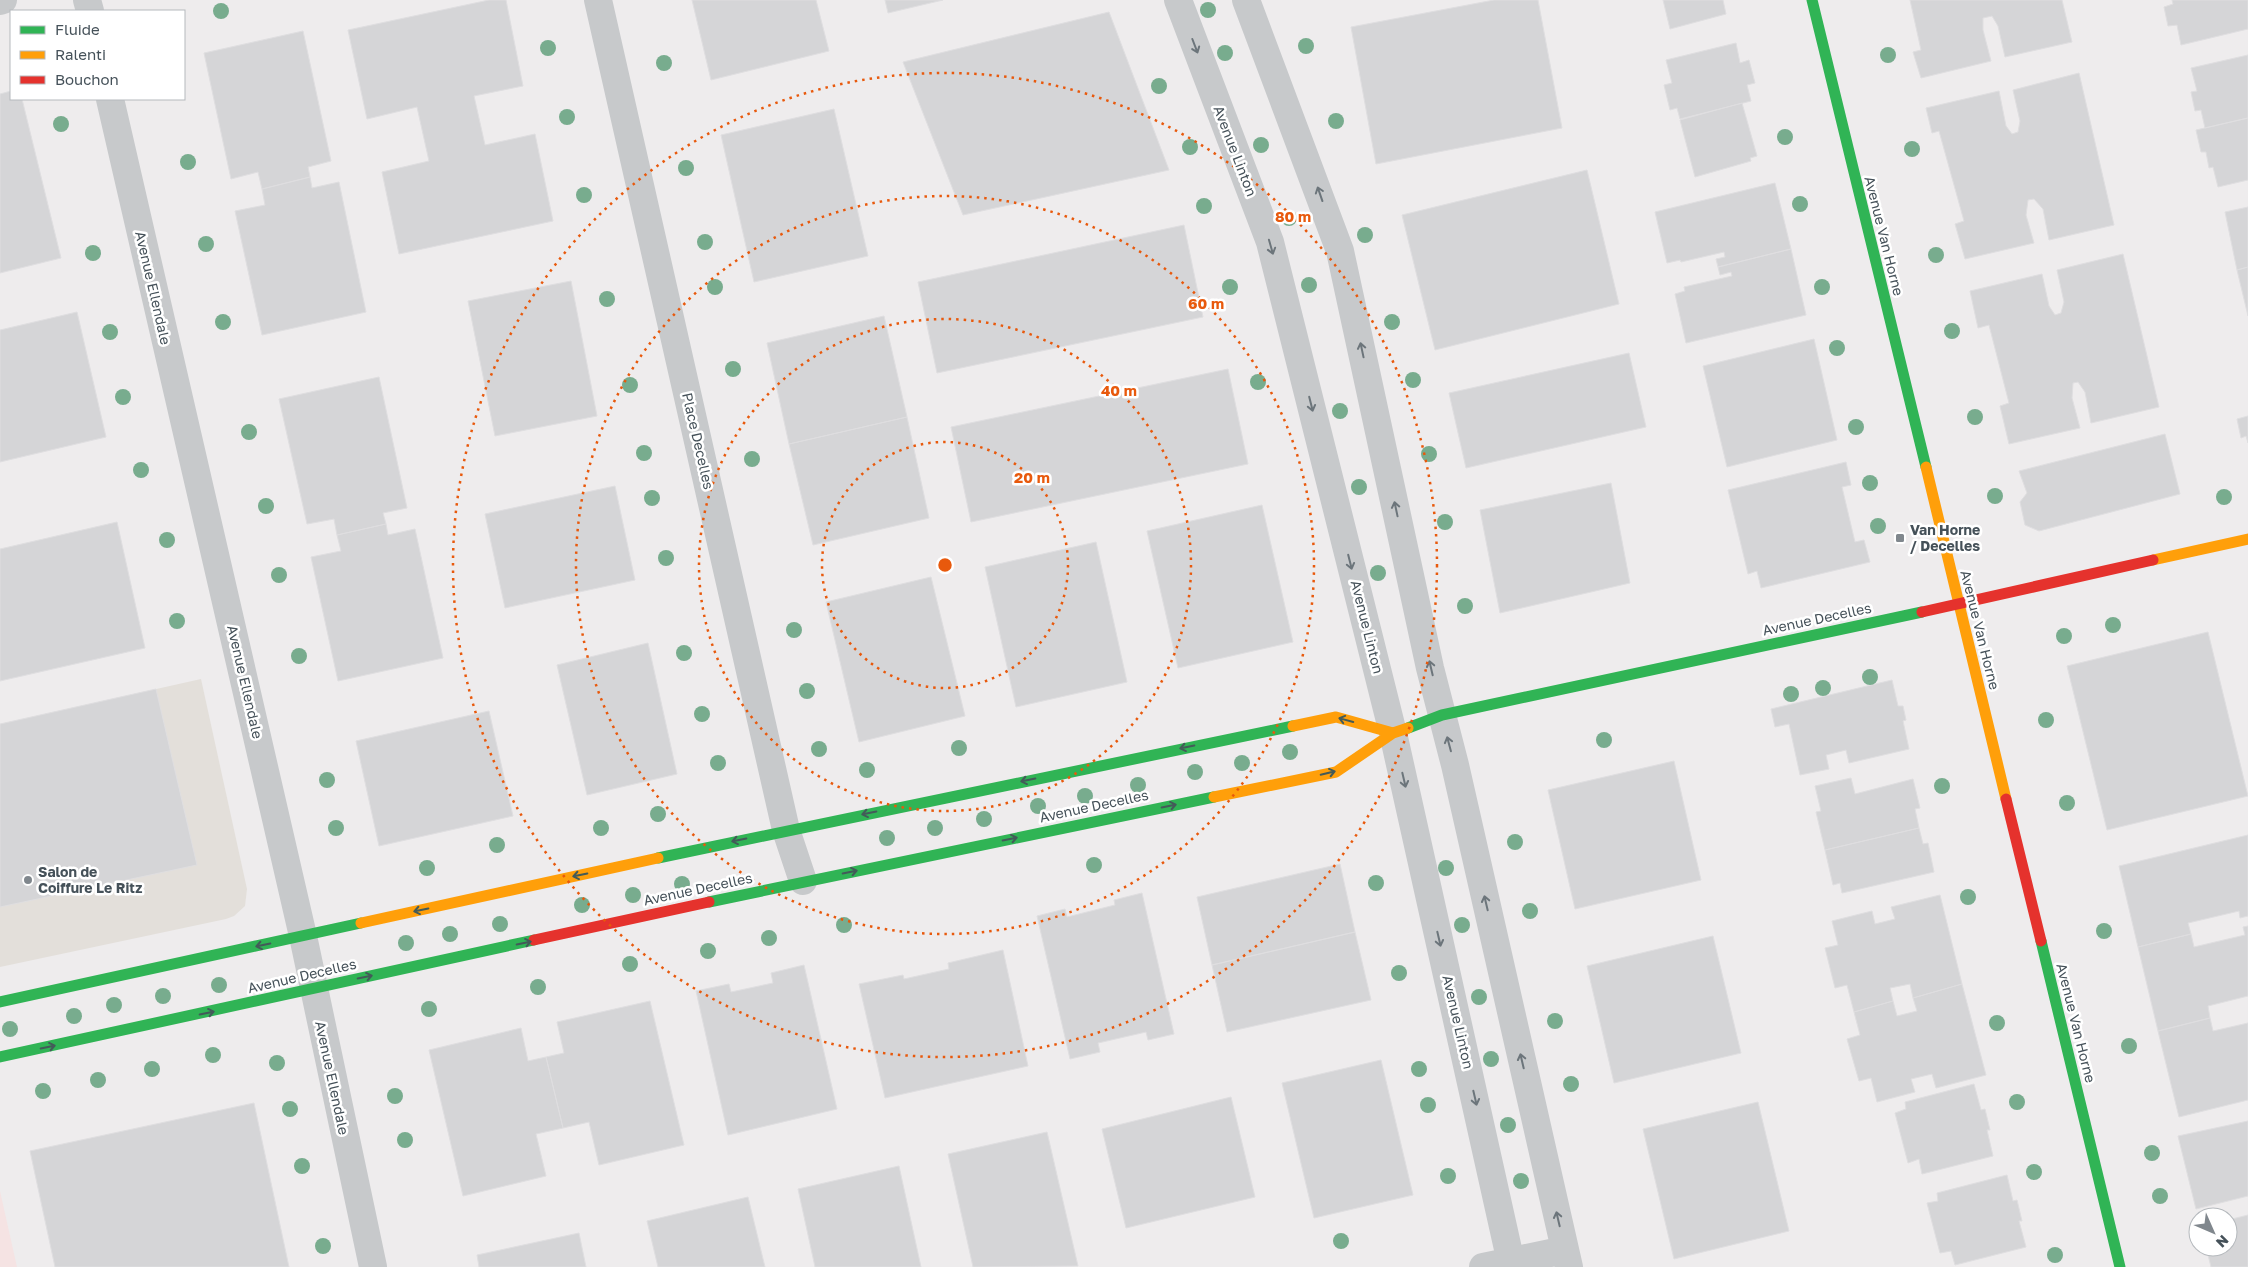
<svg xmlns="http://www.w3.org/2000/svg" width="2248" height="1267" font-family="'Golos Text',sans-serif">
<rect width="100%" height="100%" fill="#eeeced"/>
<!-- commercial -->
<path fill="#e3dfda" d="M201 679 247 889 245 906 234 916 226 919 0 967V724Z"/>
<!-- medical -->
<path fill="#f5e3e3" d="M0 1191 17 1267H0Z"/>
<!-- building -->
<path fill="#d5d5d7" stroke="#dfdee0" d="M489 0H506L523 86 474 96 485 145 535 134 553 221 399 254 382 172 429 161 417 107 367 119 348 30Z
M692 0H816L829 51 711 80Z
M885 0H943L888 13Z
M1494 0H1538L1562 128 1376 164 1351 27Z
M1663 0H1723L1726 14 1670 29Z
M1910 0H2062L2072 42 2005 57 1998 26 1992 16 1983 18V30L1991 61 1921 78 1913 52 1921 50Z
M2172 0H2248V29L2181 45 2177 25 2168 26 2164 7 2173 4Z
M1109 12 1169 170 963 215 903 62Z
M303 31 331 161 308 167 310 177 262 189 258 172 231 179 204 53Z
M1736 43 1740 63 1749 60 1755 83 1747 85 1751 101 1680 119 1677 108 1670 110 1664 85 1672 83 1666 60Z
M2248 55V118L2205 128 2201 110 2195 111 2191 92 2197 91 2191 68Z
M2079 73 2114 225 2049 240 2043 209 2034 199 2028 200 2026 215 2034 243 1965 259 1955 224 1964 221 1939 131 1932 133 1926 108 1999 91 2006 126 2012 134 2018 132 2020 121 2013 90Z
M11 91V99H22L61 258 0 273V94Z
M1742 103 1757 156 1750 158 1751 161 1695 177 1680 120Z
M834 109 868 256 754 282 721 135Z
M2248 118V180L2218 187 2213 167 2209 168 2206 152H2201L2196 130Z
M1587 170 1619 304 1435 350 1402 215Z
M310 177 312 188 339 182 366 312 262 335 235 211 265 205 262 189Z
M1775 183 1791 249 1718 267 1716 259 1725 257 1724 252 1681 262 1680 260 1667 263 1655 212Z
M2248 207V267L2237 270 2225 212Z
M1184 225 1203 317 937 373 918 282Z
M1791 249 1806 315 1686 343 1675 294 1685 291 1684 287 1732 276 1731 272 1720 275 1718 267Z
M2123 254 2159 407 2091 423 2085 392 2078 382 2073 383 2072 398 2080 428 2009 444 2000 406 2009 403 1989 325 1978 328 1970 291 2042 274 2049 306 2055 315 2061 313 2064 302 2057 270Z
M2248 267V316L2237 270Z
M571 281 597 416 495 436 468 301Z
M77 312 106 437 0 462V330Z
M884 316 907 417 789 444 767 343Z
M1814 339 1837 440 1727 467 1703 366Z
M1629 353 1646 427 1466 468 1449 393Z
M1228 369 1248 464 971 522 951 427Z
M379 377 407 508 383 513 386 524 337 535 334 519 307 524 279 399Z
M2248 416V443L2246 436 2241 438 2237 419Z
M907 417 929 518 813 545 789 444Z
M2165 434 2180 494 2039 531 2025 525 2020 502 2027 493 2019 471Z
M1846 462 1851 485 1842 487 1855 542 1864 540 1870 562 1761 588 1757 571 1748 574 1728 490Z
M1611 483 1630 583 1500 613 1480 510Z
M615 486 635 580 505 608 485 514Z
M1262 505 1293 642 1178 668 1147 531Z
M117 522 145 648 0 681V549Z
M386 524 388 535 415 529 443 658 338 681 311 557 341 551 337 535Z
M1096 542 1127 682 1016 707 985 567Z
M931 577 965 716 859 742 826 602Z
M2208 632 2248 796 2107 830 2067 666Z
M648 643 677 774 587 795 557 665Z
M1892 680 1898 706H1903L1906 720 1903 721 1909 749 1849 763 1846 750 1826 755 1829 769 1800 775 1789 724 1775 727 1771 709Z
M156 689 197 865 0 907V724Z
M489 711 513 816 379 846 356 741Z
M1674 761 1701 880 1575 909 1548 790Z
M1851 778 1855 794 1913 779 1920 808 1915 809 1919 828 1825 850 1816 812 1821 811 1815 786Z
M1919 828 1923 844 1928 843 1934 872 1842 893 1840 883 1833 885 1825 850Z
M2248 835V916L2240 918 2239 911 2188 923 2191 934 2138 947 2119 866Z
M1340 864 1355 932 1212 965 1197 897Z
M1142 893 1174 1034 1148 1040 1146 1032 1098 1043 1100 1052 1070 1059 1037 916 1065 909 1067 917 1115 905 1114 900Z
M1940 895 1962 984 1913 998 1910 984 1890 988 1893 1001 1854 1012 1847 985 1835 988 1825 948 1838 945 1832 921 1872 911 1875 924 1895 919 1891 907Z
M2248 926V996L2208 1006 2210 1018 2158 1031 2138 947 2191 934 2194 947 2245 935 2243 927Z
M1355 932 1371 1000 1227 1032 1212 965Z
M1713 936 1741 1053 1614 1083 1587 966Z
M1003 950 1028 1066 885 1098 859 984 903 975 904 979 949 969 948 963Z
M804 965 837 1109 728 1135 696 991 729 984 731 992 773 983 771 973Z
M1962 984 1986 1075 1936 1088 1932 1074 1911 1079 1915 1092 1877 1102 1871 1078 1859 1081 1847 1039 1860 1035 1854 1012 1893 1001 1897 1016 1917 1011 1913 998Z
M650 1001 684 1145 599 1165 589 1122 563 1128 546 1057 564 1053 557 1022Z
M2210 1018 2213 1031 2248 1023V1100L2179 1117 2158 1031Z
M521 1028 528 1061 546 1057 563 1128 536 1134 546 1176 463 1196 429 1050Z
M1381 1060 1413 1195 1314 1218 1282 1083Z
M1974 1084 1981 1110 1985 1109 1990 1130H1987L1993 1156 1922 1174 1919 1159 1908 1163 1895 1113 1906 1109 1905 1102Z
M1231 1097 1255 1197 1126 1228 1102 1129Z
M1758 1102 1789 1231 1674 1259 1643 1129Z
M254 1103 289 1267H55L30 1151Z
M2248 1121V1196L2196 1209 2178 1136Z
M1047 1132 1078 1266 973 1267 948 1154Z
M899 1166 921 1267H815L798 1189Z
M2007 1175 2013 1201 2017 1200 2022 1221H2019L2026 1247 1955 1265 1951 1251 1940 1253 1927 1203 1938 1201 1937 1193Z
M748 1197 765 1267H658L647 1221Z
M2248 1215V1267H2211L2206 1247H2228V1220Z
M579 1233 586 1267H479L477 1255Z"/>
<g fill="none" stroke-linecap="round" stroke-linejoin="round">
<!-- street -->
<path stroke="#c7c9cb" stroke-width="28" d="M87 0 90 11
M598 0 786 830 803 881
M1178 0 1270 242 1393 733 1512 1267
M1246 0 1340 251 1430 668 1455 765 1569 1267
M0 1 3 0
M110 99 303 936 373 1267
M1483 1267 1565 1250"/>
<!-- fast -->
<path stroke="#30b455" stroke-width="11" d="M1812 0 1926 467
M1408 728 1442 715 1922 612
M658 858 1293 726
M709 902 1214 797
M2041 941 2120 1267
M0 1002 361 923
M0 1057 534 940"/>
<!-- slow -->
<path stroke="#ff9f0a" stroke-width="11" d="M1926 467 2006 799
M2153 560 2248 539
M1293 726 1336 717 1393 733
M1214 797 1336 772 1393 733 1408 728
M361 923 658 858"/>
<!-- jam -->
<path stroke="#e5322d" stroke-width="11" d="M1922 612 2153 560
M2006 799 2041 941
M534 940 709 902"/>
</g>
<!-- trees -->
<g fill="#78ac8e">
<circle cx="1208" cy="10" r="8"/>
<circle cx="221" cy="11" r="8"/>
<circle cx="1306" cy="46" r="8"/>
<circle cx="548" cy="48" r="8"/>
<circle cx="1225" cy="53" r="8"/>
<circle cx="1888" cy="55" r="8"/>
<circle cx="664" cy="63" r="8"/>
<circle cx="1159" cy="86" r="8"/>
<circle cx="567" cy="117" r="8"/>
<circle cx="1336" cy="121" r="8"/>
<circle cx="61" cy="124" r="8"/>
<circle cx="1785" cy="137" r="8"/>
<circle cx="1261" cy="145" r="8"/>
<circle cx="1190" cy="147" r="8"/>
<circle cx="1912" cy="149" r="8"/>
<circle cx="188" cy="162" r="8"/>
<circle cx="686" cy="168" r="8"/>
<circle cx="584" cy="195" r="8"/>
<circle cx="1800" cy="204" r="8"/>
<circle cx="1204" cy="206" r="8"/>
<circle cx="1289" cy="218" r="8"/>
<circle cx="1365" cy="235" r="8"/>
<circle cx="705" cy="242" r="8"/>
<circle cx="206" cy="244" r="8"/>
<circle cx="93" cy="253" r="8"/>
<circle cx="1936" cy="255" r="8"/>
<circle cx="1309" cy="285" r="8"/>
<circle cx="715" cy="287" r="8"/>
<circle cx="1230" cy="287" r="8"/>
<circle cx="1822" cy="287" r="8"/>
<circle cx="607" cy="299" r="8"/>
<circle cx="223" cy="322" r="8"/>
<circle cx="1392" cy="322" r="8"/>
<circle cx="1952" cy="331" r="8"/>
<circle cx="110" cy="332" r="8"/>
<circle cx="1837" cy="348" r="8"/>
<circle cx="733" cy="369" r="8"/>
<circle cx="1413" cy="380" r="8"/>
<circle cx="1258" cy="382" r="8"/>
<circle cx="630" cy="385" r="8"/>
<circle cx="123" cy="397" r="8"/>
<circle cx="1340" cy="411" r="8"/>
<circle cx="1975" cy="417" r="8"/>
<circle cx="1856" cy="427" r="8"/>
<circle cx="249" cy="432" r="8"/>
<circle cx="644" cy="453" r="8"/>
<circle cx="1429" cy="454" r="8"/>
<circle cx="752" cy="459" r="8"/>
<circle cx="141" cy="470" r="8"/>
<circle cx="1870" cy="483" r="8"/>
<circle cx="1359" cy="487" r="8"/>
<circle cx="1995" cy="496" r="8"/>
<circle cx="2224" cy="497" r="8"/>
<circle cx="652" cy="498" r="8"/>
<circle cx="266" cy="506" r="8"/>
<circle cx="1445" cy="522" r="8"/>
<circle cx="1878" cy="526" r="8"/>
<circle cx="167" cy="540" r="8"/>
<circle cx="666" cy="558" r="8"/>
<circle cx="1378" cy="573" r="8"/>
<circle cx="279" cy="575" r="8"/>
<circle cx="1465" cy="606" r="8"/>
<circle cx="177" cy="621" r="8"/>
<circle cx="2113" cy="625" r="8"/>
<circle cx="794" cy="630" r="8"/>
<circle cx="2064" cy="636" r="8"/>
<circle cx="684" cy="653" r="8"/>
<circle cx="299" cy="656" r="8"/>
<circle cx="1870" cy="677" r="8"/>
<circle cx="1823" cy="688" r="8"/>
<circle cx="807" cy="691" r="8"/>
<circle cx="1791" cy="694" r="8"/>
<circle cx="702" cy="714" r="8"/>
<circle cx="2046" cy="720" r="8"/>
<circle cx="1604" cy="740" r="8"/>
<circle cx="959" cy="748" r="8"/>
<circle cx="819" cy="749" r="8"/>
<circle cx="1290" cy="752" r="8"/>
<circle cx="718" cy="763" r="8"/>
<circle cx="1242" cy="763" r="8"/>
<circle cx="867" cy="770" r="8"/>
<circle cx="1195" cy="772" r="8"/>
<circle cx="327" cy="780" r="8"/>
<circle cx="1138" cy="785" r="8"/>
<circle cx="1942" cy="786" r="8"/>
<circle cx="1085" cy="796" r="8"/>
<circle cx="2067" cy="803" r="8"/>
<circle cx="1038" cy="806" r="8"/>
<circle cx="658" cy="814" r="8"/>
<circle cx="984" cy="819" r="8"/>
<circle cx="336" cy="828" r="8"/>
<circle cx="601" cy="828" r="8"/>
<circle cx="935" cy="828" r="8"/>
<circle cx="887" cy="838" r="8"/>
<circle cx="1515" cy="842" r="8"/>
<circle cx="497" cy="845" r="8"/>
<circle cx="1094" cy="865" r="8"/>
<circle cx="427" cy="868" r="8"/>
<circle cx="1446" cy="868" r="8"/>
<circle cx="1376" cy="883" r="8"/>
<circle cx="682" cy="884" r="8"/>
<circle cx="633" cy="895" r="8"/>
<circle cx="1968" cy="897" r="8"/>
<circle cx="582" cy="905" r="8"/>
<circle cx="1530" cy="911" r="8"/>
<circle cx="500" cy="924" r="8"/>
<circle cx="844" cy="925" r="8"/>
<circle cx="1462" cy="925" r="8"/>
<circle cx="2104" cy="931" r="8"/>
<circle cx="450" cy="934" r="8"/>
<circle cx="769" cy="938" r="8"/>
<circle cx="406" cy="943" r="8"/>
<circle cx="708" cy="951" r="8"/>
<circle cx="630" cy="964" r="8"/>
<circle cx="1399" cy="973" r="8"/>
<circle cx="219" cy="985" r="8"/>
<circle cx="538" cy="987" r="8"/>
<circle cx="163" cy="996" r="8"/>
<circle cx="1479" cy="997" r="8"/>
<circle cx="114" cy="1005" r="8"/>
<circle cx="429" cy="1009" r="8"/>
<circle cx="74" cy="1016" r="8"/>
<circle cx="1555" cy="1021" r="8"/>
<circle cx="1997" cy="1023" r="8"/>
<circle cx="10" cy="1029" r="8"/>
<circle cx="2129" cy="1046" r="8"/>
<circle cx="213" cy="1055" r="8"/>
<circle cx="1491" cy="1059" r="8"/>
<circle cx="277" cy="1063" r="8"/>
<circle cx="152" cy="1069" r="8"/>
<circle cx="1419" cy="1069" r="8"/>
<circle cx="98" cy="1080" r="8"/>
<circle cx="1571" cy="1084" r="8"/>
<circle cx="43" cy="1091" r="8"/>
<circle cx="395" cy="1096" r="8"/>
<circle cx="2017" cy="1102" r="8"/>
<circle cx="1428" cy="1105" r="8"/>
<circle cx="290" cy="1109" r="8"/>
<circle cx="1508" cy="1125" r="8"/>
<circle cx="405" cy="1140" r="8"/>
<circle cx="2152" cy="1153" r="8"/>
<circle cx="302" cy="1166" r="8"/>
<circle cx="2034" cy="1172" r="8"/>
<circle cx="1448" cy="1176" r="8"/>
<circle cx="1521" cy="1181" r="8"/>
<circle cx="2160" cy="1196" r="8"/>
<circle cx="1341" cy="1241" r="8"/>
<circle cx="323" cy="1246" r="8"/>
<circle cx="2055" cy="1255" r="8"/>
</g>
<!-- one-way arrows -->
<defs><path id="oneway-shaft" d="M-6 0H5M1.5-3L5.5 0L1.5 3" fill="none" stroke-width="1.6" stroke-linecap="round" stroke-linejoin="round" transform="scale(1.25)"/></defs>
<g stroke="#6c757b">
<use href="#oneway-shaft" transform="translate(1195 46) rotate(69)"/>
<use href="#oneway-shaft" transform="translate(1320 194) rotate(-109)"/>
<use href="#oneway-shaft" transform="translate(1271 247) rotate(74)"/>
<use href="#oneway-shaft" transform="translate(1362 350) rotate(-102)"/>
<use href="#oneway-shaft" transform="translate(1311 404) rotate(76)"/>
<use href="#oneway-shaft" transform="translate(1396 509) rotate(-102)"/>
<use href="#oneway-shaft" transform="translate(1350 562) rotate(76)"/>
<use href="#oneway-shaft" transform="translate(1431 668) rotate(-103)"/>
<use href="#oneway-shaft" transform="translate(1449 744) rotate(-105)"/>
<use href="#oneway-shaft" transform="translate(1404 780) rotate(77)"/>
<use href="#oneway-shaft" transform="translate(1486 903) rotate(-103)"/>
<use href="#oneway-shaft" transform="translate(1439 939) rotate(77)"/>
<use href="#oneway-shaft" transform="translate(1522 1061) rotate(-103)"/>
<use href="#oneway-shaft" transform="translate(1475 1098) rotate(77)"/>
<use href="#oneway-shaft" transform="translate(1558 1219) rotate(-103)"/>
</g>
<g stroke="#435b59">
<use href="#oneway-shaft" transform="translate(1346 720) rotate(-165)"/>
<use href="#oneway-shaft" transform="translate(1187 747) rotate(168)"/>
<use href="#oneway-shaft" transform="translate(1328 773) rotate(-13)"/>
<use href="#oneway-shaft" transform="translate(1028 780) rotate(168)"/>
<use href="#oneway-shaft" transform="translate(1169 806) rotate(-12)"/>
<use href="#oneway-shaft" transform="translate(869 813) rotate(168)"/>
<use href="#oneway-shaft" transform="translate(1010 839) rotate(-12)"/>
<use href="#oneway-shaft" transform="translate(739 840) rotate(168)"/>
<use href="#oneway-shaft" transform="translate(850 872) rotate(-12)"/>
<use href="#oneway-shaft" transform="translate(580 875) rotate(168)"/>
<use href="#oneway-shaft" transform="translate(421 910) rotate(168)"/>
<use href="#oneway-shaft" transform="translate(524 943) rotate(-12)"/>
<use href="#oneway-shaft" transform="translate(263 945) rotate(168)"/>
<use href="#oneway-shaft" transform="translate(365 977) rotate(-12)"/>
<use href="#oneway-shaft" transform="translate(207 1013) rotate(-12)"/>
<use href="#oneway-shaft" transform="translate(48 1047) rotate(-12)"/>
</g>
<!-- distance rings -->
<g fill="none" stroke="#e8590c" stroke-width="2.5" stroke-dasharray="2.5 5">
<circle cx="945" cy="565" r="123"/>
<circle cx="945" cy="565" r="246"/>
<circle cx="945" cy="565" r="369"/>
<circle cx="945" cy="565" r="492"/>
</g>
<!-- markers -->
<g fill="#80878d" stroke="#fff" stroke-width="2">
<rect x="1895" y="533" width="10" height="10" rx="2.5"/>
<circle cx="28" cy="880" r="5"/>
</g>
<g text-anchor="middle" stroke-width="5" stroke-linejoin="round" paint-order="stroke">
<!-- street labels -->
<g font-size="14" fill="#455159" stroke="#fff">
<text transform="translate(1235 151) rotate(69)" y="5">Avenue Linton</text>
<text transform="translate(1884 236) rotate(76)" y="5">Avenue Van Horne</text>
<text transform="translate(153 288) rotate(77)" y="5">Avenue Ellendale</text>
<text transform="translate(698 441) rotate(77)" y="5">Place Decelles</text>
<text transform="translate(1817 619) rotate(-12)" y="5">Avenue Decelles</text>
<text transform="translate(1367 627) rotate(76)" y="5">Avenue Linton</text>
<text transform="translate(1980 630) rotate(76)" y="5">Avenue Van Horne</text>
<text transform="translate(245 682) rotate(77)" y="5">Avenue Ellendale</text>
<text transform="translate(1094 806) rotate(-12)" y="5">Avenue Decelles</text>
<text transform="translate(698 889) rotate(-12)" y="5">Avenue Decelles</text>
<text transform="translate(302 976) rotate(-13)" y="5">Avenue Decelles</text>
<text transform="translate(1458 1022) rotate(77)" y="5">Avenue Linton</text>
<text transform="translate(2076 1023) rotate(76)" y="5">Avenue Van Horne</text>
<text transform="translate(332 1078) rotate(78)" y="5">Avenue Ellendale</text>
</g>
<!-- poi labels -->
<g font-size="14" font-weight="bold" fill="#455159" stroke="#fff" text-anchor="start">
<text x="1910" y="535">Van Horne<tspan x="1910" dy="16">/ Decelles</tspan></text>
<text x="38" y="877">Salon de<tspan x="38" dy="16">Coiffure Le Ritz</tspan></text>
</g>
</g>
<circle cx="945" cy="565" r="8" fill="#e8590c" stroke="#fff" stroke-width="2.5"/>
<g font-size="15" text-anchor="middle" font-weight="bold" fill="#e8590c" stroke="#fff" stroke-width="5" stroke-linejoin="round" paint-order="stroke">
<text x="1293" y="222">80 m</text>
<text x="1206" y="309">60 m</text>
<text x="1119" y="396">40 m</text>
<text x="1032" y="483">20 m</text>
</g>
<!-- legend -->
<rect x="10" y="10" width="175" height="90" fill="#ffffff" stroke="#b5b9bd"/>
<rect x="20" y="26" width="25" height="8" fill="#30b455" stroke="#b5b9bd"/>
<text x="55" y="35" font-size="15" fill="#455159">Fluide</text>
<rect x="20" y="51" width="25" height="8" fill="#ff9f0a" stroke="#b5b9bd"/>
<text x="55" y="60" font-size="15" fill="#455159">Ralenti</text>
<rect x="20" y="76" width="25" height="8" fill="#e5322d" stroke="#b5b9bd"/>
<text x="55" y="85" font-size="15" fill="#455159">Bouchon</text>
<!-- north arrow -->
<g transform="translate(2213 1232) rotate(135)"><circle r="24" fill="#ffffff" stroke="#b5b9bd"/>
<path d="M0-4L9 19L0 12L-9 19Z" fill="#80878d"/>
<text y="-8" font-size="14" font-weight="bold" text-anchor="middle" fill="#455159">N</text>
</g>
</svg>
